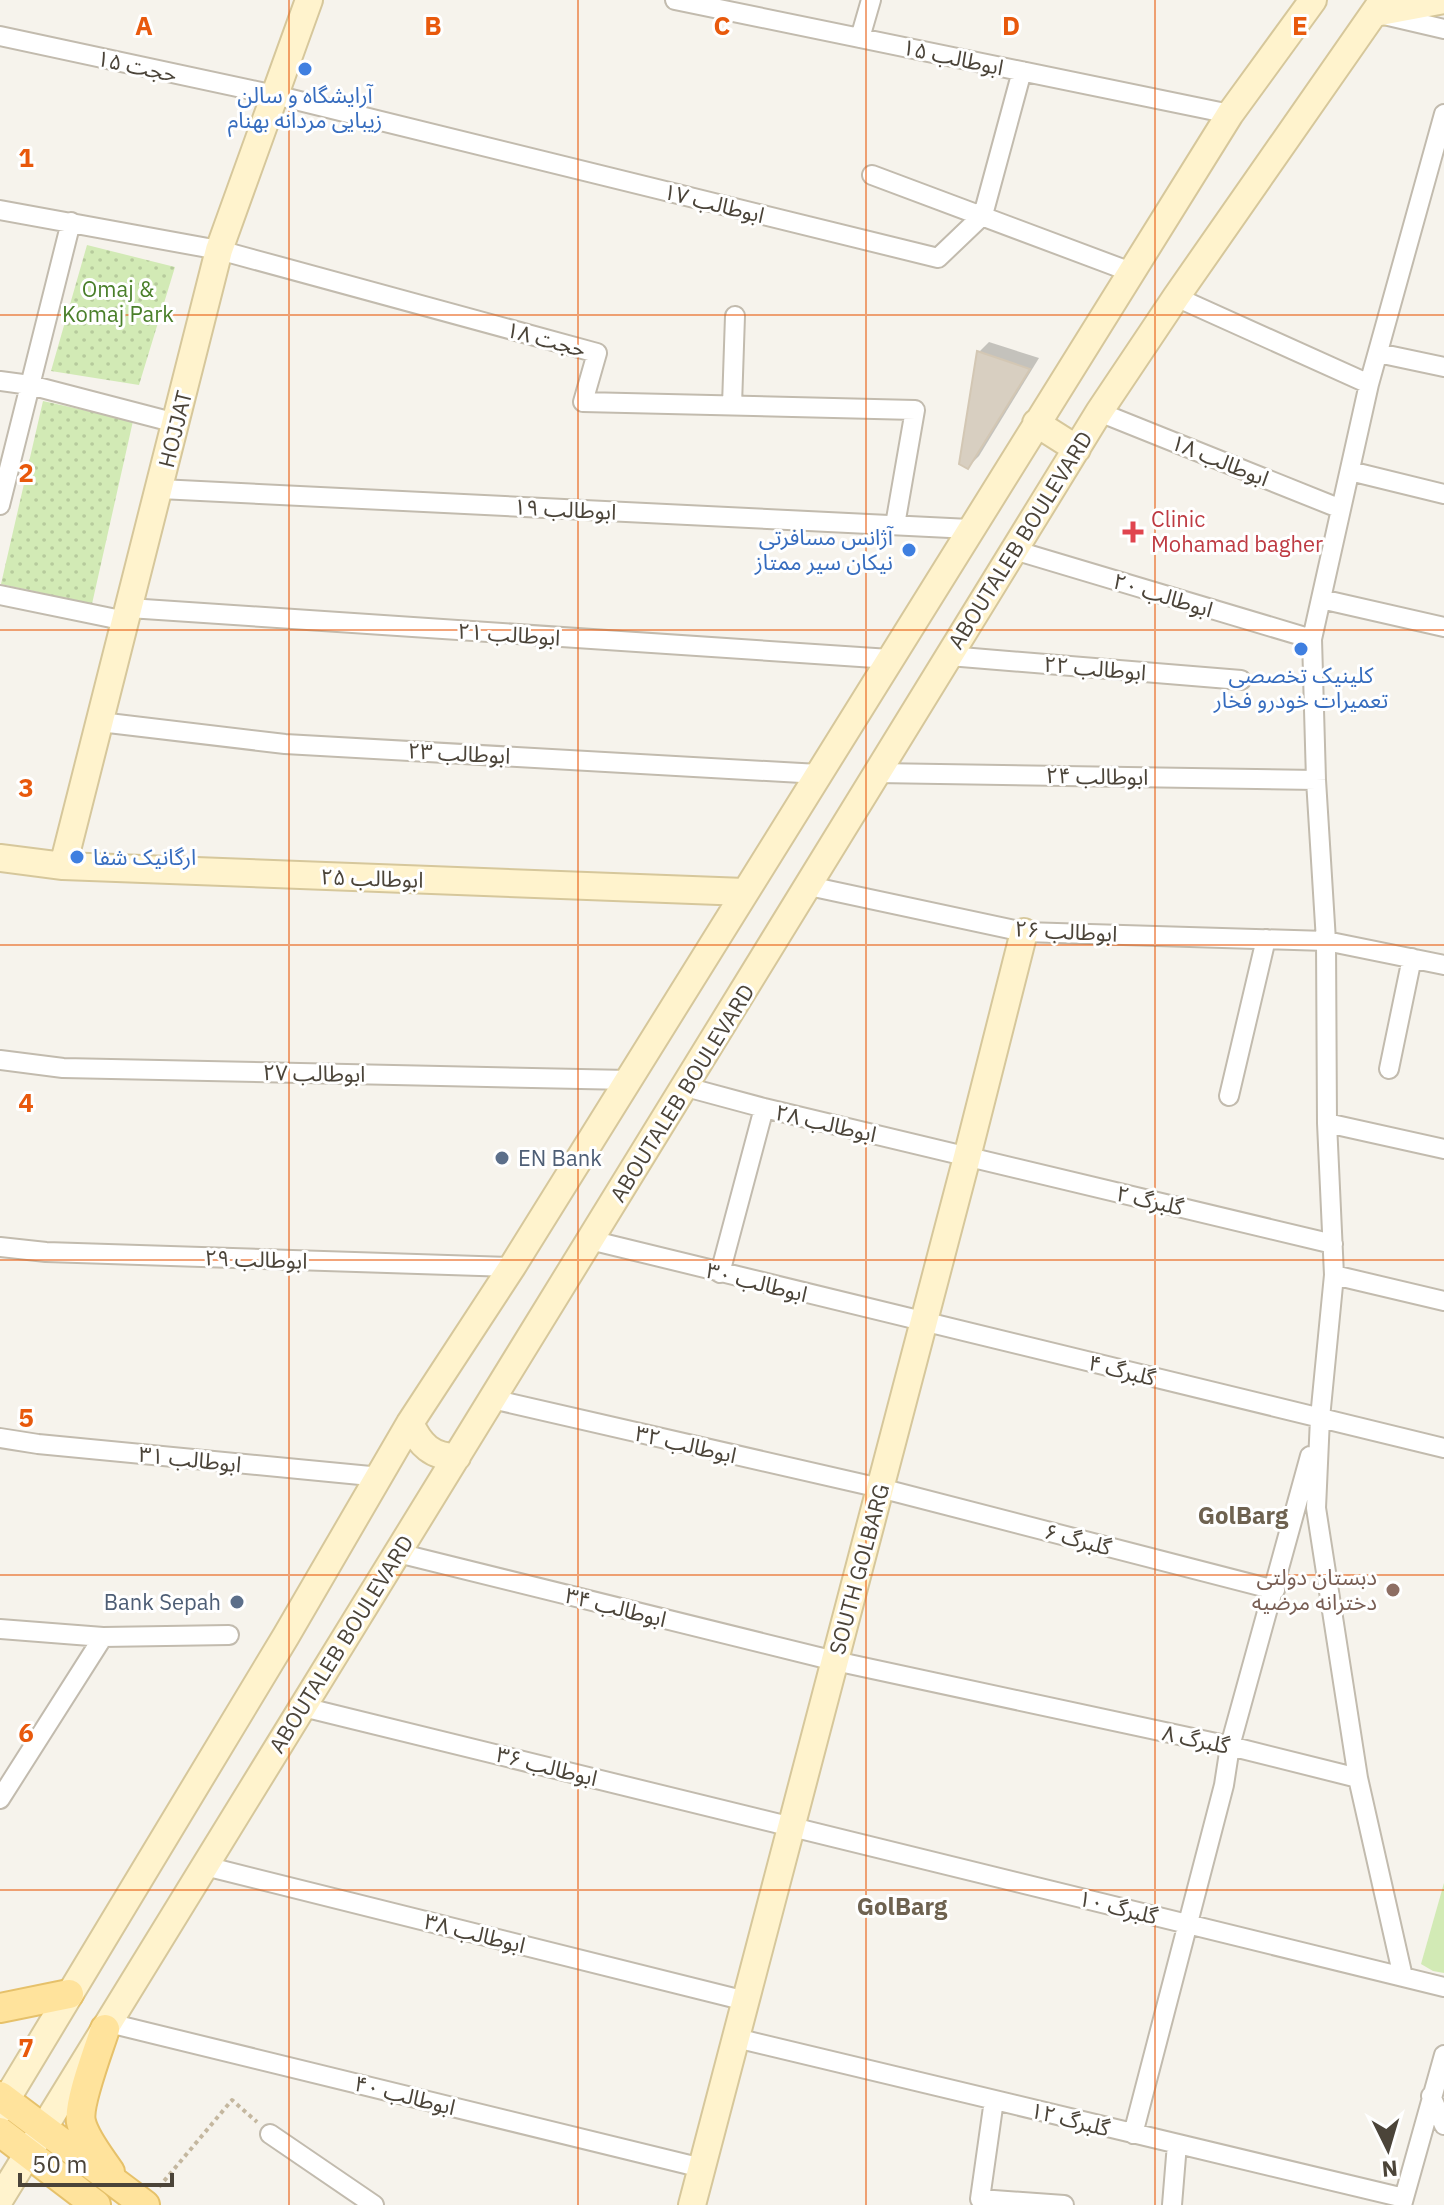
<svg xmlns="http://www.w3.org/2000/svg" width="1444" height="2205" font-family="'IBM Plex Sans','Noto Sans Arabic',sans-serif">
<defs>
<pattern id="park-dots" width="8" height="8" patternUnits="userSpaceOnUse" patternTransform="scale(2)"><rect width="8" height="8" fill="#d2eab5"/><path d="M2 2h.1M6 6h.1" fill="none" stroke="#b6ca9c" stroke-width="1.8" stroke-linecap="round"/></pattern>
</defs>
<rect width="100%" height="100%" fill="#f6f3ec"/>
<!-- grass -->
<path fill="#d2eab5" d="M1444 1883V1973L1433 1971 1421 1964Z"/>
<!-- park -->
<path fill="url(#park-dots)" d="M87 245 175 267 139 385 51 371Z
M43 401 133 421 92 604 1 584Z"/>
<!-- shadow -->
<path fill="#0003" d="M989 342 1039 358 979 456 968 467 979 352Z"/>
<!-- building -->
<path fill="#d8cfc1" stroke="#d3c7b4" stroke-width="2" d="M977 351 1030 369 968 469 959 464Z"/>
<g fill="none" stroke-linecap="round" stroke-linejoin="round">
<!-- street casing -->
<g stroke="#c2bbae" stroke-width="22">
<path id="street" d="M675 0 1230 114
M1384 15 1444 29
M0 36 275 95 938 258 983 215
M860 38 871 0
M872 175 1131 272
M0 210 219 250 597 353 583 402 915 410 895 525
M983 215 1022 71
M1176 297 1369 384
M1378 353 1444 367
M0 381 30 385 176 423
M732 405 735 316
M1099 412 1341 509
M1350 471 1444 494
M160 489 970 529
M0 505 71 222
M1014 550 1312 639
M0 595 126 621
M1321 599 1444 627
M129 608 890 659
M949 656 1241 680
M100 722 285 744 819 774
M877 773 1316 780
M809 886 1024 932 1326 941 1444 965
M0 1060 63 1068 629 1080
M1389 1069 1412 958
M686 1087 764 1108 1333 1244
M1229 1096 1266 939
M1327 1123 1444 1149
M590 1240 1444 1448
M0 1247 46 1252 512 1267
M720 1273 764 1108
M1334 1275 1444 1301
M492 1399 880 1488 1275 1590
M0 1438 38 1444 381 1477
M398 1553 835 1661 1230 1746 1358 1778 1403 1977
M0 1629 103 1637 229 1635
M303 1707 1444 1987
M1358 1778 1316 1508 1320 1418 1334 1275 1327 1123 1326 941 1316 780 1312 639 1369 384 1444 114
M0 1799 103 1637
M205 1866 746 2001
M109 2023 702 2168
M736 2038 1404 2198
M1431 2096 1444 2125
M994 2100 980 2199 1064 2205
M270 2134 374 2205
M1133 2134 1224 1785 1230 1746 1310 1456
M1172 2205 1177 2144
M1402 2205 1444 2055"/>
</g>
<!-- secondary casing -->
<g stroke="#d6c79b" stroke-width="30">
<path id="secondary" d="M1375 13 1444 0
M1036 423 1077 449
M0 858 63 866 745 892
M63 866 219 250 309 0
M410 1423C420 1445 432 1457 457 1457
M0 2110 286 1636 410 1423 512 1267 1230 114 1313 0
M0 2199 1099 412 1176 297 1383 0
M692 2205 967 1157 1024 932"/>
</g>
<!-- primary casing -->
<g stroke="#e6c16a" stroke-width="32">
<path id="primary" d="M0 2008 69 1994
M105 2029C99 2048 77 2105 81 2122 85 2139 100 2157 110 2172
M0 2096 145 2205
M0 2132 96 2205"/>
</g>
<!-- path -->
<path stroke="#c4b79f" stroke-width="4" stroke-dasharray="4 4" stroke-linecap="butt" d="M159 2187 232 2100 257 2122"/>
<!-- street -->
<use href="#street" stroke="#fff" stroke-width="18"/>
<!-- secondary -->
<use href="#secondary" stroke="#fff3cd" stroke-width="26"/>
<!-- primary -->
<use href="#primary" stroke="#ffe39c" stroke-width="28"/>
</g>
<!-- grid -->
<path fill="none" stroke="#e8590c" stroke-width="2" stroke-opacity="0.55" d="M289 0V2205M578 0V2205M866 0V2205M1155 0V2205M0 315H1444M0 630H1444M0 945H1444M0 1260H1444M0 1575H1444M0 1890H1444"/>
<!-- markers -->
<g fill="#3f7fe0" stroke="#fff" stroke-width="3">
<circle cx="305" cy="69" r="8"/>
<circle cx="909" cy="550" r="8"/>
<circle cx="1301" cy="649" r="8"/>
<circle cx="77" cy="857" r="8"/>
</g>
<path fill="#e0444e" stroke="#fff" stroke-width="3" d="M1129 520h8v8h8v8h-8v8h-8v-8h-8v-8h8z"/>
<g fill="#5c6f8a" stroke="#fff" stroke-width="3">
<circle cx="502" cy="1158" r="8"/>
<circle cx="237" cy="1602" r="8"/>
</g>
<circle fill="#8d6e63" stroke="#fff" stroke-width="3" cx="1393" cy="1590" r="8"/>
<g text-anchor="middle" stroke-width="6" stroke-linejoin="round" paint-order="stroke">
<!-- street labels -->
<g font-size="22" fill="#4b4439" stroke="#fff">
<text transform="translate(953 57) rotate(12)" y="8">ابوطالب ۱۵</text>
<text transform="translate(137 66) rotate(12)" y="8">حجت ۱۵</text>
<text transform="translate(714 203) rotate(14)" y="8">ابوطالب ۱۷</text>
<text transform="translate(546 339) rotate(15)" y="8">حجت ۱۸</text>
<text transform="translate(175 429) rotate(-76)" y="8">HOJJAT</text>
<text transform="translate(1220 460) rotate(22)" y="8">ابوطالب ۱۸</text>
<text transform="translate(565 509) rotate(3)" y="8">ابوطالب ۱۹</text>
<text transform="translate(1020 540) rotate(-58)" y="8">ABOUTALEB BOULEVARD</text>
<text transform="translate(1163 595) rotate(17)" y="8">ابوطالب ۲۰</text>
<text transform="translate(509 634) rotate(4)" y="8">ابوطالب ۲۱</text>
<text transform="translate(1095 668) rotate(5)" y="8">ابوطالب ۲۲</text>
<text transform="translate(459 753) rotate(3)" y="8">ابوطالب ۲۳</text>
<text transform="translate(1097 776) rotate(1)" y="8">ابوطالب ۲۴</text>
<text transform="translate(372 878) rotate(2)" y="8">ابوطالب ۲۵</text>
<text transform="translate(1066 931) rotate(3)" y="8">ابوطالب ۲۶</text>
<text transform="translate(314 1073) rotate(1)" y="8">ابوطالب ۲۷</text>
<text transform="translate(682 1093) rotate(-58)" y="8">ABOUTALEB BOULEVARD</text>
<text transform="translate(826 1123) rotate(13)" y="8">ابوطالب ۲۸</text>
<text transform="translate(1150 1200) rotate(13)" y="8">گلبرگ ۲</text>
<text transform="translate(256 1259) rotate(2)" y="8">ابوطالب ۲۹</text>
<text transform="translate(757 1282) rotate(14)" y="8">ابوطالب ۳۰</text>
<text transform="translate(1122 1370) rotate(14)" y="8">گلبرگ ۴</text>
<text transform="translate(686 1444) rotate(13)" y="8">ابوطالب ۳۲</text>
<text transform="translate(190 1459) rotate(6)" y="8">ابوطالب ۳۱</text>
<text transform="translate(1078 1539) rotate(15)" y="8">گلبرگ ۶</text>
<text transform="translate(859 1569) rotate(-75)" y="8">SOUTH GOLBARG</text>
<text transform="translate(616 1607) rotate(14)" y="8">ابوطالب ۳۴</text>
<text transform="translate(341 1644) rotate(-58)" y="8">ABOUTALEB BOULEVARD</text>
<text transform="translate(1196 1739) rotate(12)" y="8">گلبرگ ۸</text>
<text transform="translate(547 1766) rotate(14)" y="8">ابوطالب ۳۶</text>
<text transform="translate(1118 1907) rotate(14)" y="8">گلبرگ ۱۰</text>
<text transform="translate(475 1933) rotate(14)" y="8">ابوطالب ۳۸</text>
<text transform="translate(405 2095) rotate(14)" y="8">ابوطالب ۴۰</text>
<text transform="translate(1070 2119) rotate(14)" y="8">گلبرگ ۱۲</text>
</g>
<!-- shop labels -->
<g font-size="22" fill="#366cbe" stroke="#fff">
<text x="305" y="103">آرایشگاه و سالن<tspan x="305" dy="25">زیبایی مردانه بهنام</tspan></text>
<text x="893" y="545" text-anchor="end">آژانس مسافرتی<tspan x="893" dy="25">نیکان سیر ممتاز</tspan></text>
<text x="1301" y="683">کلینیک تخصصی<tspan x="1301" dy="25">تعمیرات خودرو فخار</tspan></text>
<text x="93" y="865" text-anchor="start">ارگانیک شفا</text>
</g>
<!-- park labels -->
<g font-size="22" fill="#4a7f2a" stroke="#fff">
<text x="118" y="297">Omaj &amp;<tspan x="118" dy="25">Komaj Park</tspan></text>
</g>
<!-- health labels -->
<g font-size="22" fill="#be3a42" stroke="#fff" text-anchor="start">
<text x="1151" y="527">Clinic<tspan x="1151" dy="25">Mohamad bagher</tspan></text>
</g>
<!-- service labels -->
<g font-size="22" fill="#4e5e75" stroke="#fff" text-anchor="start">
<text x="518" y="1166">EN Bank</text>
<text x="221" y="1610" text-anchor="end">Bank Sepah</text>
</g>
<!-- education labels -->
<g font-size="22" fill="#785e54" stroke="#fff" text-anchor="end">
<text x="1377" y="1585">دبستان دولتی<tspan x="1377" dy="25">دخترانه مرضیه</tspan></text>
</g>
<!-- neighbourhood labels -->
<g font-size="24" font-weight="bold" fill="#6e6250" stroke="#fff">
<text x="1243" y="1524">GolBarg</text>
<text x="902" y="1915">GolBarg</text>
</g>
</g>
<g font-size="26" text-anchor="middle" font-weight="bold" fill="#e8590c" stroke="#fff" stroke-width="6" stroke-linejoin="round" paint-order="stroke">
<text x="144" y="35">A</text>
<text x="433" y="35">B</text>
<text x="722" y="35">C</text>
<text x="1011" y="35">D</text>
<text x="1300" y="35">E</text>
<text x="26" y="167">1</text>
<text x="26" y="482">2</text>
<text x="26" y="797">3</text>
<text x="26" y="1112">4</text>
<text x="26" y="1427">5</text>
<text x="26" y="1742">6</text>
<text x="26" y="2057">7</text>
</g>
<!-- north arrow -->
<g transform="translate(1388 2149) rotate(175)" stroke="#ffffff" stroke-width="6" paint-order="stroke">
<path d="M0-6L14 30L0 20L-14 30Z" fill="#4b4439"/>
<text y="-12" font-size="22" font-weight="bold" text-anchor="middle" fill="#4b4439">N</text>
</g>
<!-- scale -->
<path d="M20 2173v12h152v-12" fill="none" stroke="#4b4439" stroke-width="4"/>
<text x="32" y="2173" font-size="24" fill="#4b4439" stroke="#ffffff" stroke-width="6" paint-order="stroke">50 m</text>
</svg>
